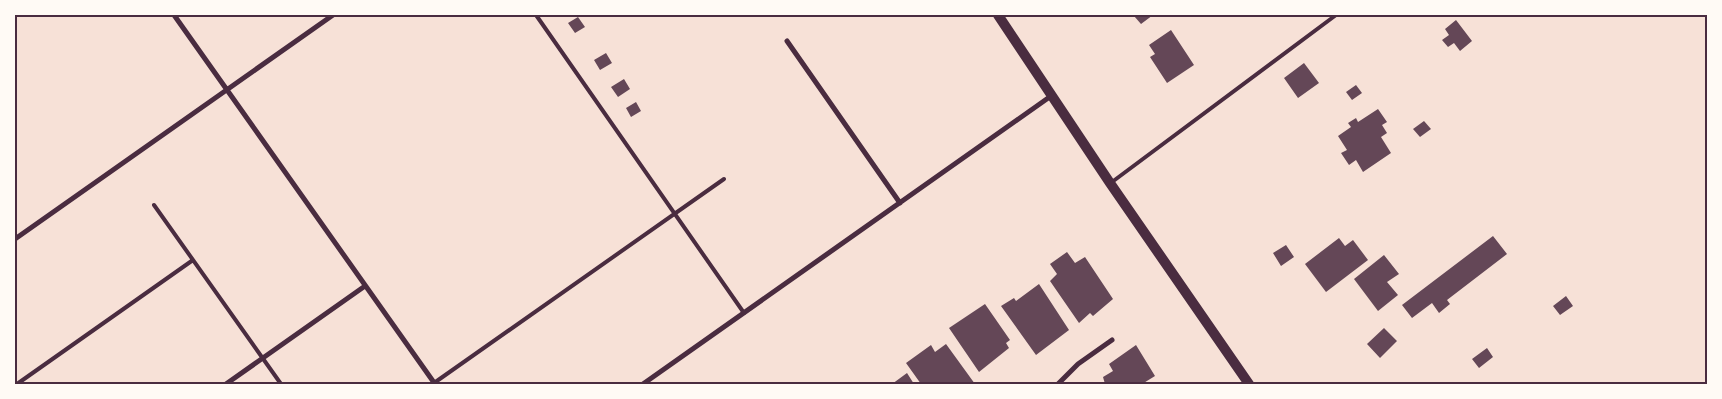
<svg xmlns="http://www.w3.org/2000/svg" width="1722" height="399" font-family="Karla,sans-serif">
<rect width="100%" height="100%" fill="#f7e1d7"/>
<!-- building -->
<path fill="#644757" d="M1136 15H1153L1141 24 1134 16Z
M578 17 585 27 575 33 568 23Z
M1456 20 1472 41 1460 51 1454 43 1448 47 1442 40 1449 35 1445 29Z
M1171 30 1194 65 1167 83 1150 57 1155 54 1149 45Z
M606 53 612 63 600 70 594 60Z
M1304 63 1319 83 1298 98 1284 78Z
M624 79 630 89 618 97 611 87Z
M1356 85 1362 93 1352 100 1346 92Z
M636 102 641 111 631 117 626 108Z
M1378 109 1387 122 1382 125 1387 133 1381 137 1391 153 1363 172 1356 160 1349 165 1341 153 1347 150 1338 136 1351 127 1348 123 1356 118 1358 122Z
M1424 121 1431 129 1420 137 1413 129Z
M1493 236 1507 254 1447 300 1450 304 1439 313 1432 303 1412 318 1402 305Z
M1339 238 1345 246 1353 240 1368 260 1326 292 1305 264Z
M1286 245 1294 257 1281 266 1273 253Z
M1067 252 1075 263 1085 257 1113 299 1093 316 1090 313 1079 323 1050 281 1057 274 1050 264Z
M1384 255 1399 274 1387 282 1398 295 1378 311 1354 279Z
M1039 284 1069 330 1036 355 1001 306 1014 298 1016 301Z
M1566 296 1573 306 1560 315 1553 306Z
M985 304 1010 340 1006 343 1009 348 979 372 949 328Z
M1384 328 1397 341 1380 358 1367 344Z
M946 344 975 384H921L906 363 931 345 935 352Z
M1136 345 1155 376 1142 384H1105L1103 377 1113 371 1109 364Z
M1487 348 1493 357 1479 368 1472 359Z
M907 373 914 384H892Z"/>
<g fill="none" stroke-linecap="round" stroke-linejoin="round">
<!-- service -->
<path stroke="#4a2c40" stroke-width="4" d="M536 15 744 313
M1112 182 1336 15
M154 205 281 384
M434 383 724 179
M17 384 193 260"/>
<!-- minor -->
<path stroke="#4a2c40" stroke-width="5" d="M174 15 435 384
M787 41 900 203
M15 239 333 15
M226 384 365 286
M643 384 1051 96
M1058 384 1078 364 1112 340"/>
<!-- secondary -->
<path stroke="#4a2c40" stroke-width="10" d="M998 15 1110 183 1249 384"/>
</g>
<!-- border -->
<rect width="1722" height="399" fill="none" stroke="#fffaf5" stroke-width="32"/>
<rect x="16" y="16" width="1690" height="367" fill="none" stroke="#4a2c40" stroke-width="2"/>
</svg>
